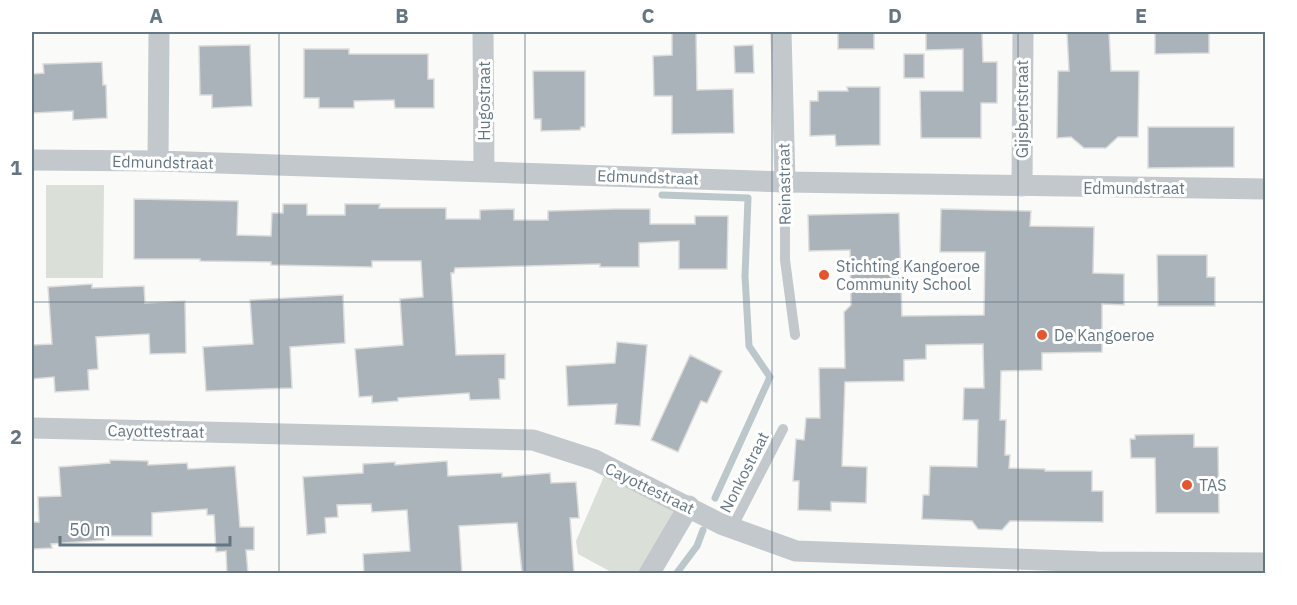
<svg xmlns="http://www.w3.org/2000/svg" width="1297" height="605" font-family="'IBM Plex Sans',sans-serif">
<rect width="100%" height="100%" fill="#fafaf8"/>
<!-- green -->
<path fill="#dadfd7" d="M46 185H104L103 278H46Z
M605 474 676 512 640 573H613L578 554 576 541Z"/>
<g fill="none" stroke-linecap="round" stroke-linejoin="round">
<!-- stream -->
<path stroke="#bbc7cb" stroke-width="7" d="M662 195 748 198 745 276 749 346 770 377 715 498
M676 574 697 546 703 530"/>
</g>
<!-- building -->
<path fill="#aab3b9" stroke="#dcdcda" stroke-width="1.5" d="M672 32H696L697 90 733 89 734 133 672 134V96H654L653 56 672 55Z
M838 32H874V49H838Z
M926 32H982L983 62H997V103H981V138H921L920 91H963V49L926 50Z
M1067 32H1109L1111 71H1139L1138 137H1118L1106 148H1084L1071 137 1057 138 1058 71H1069Z
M1155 32H1209V53L1155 54Z
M250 45 252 106 212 108V95H200L199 46Z
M753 45 754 73H735L734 46Z
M304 49H349V54H428V79H434V108H395L394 100 354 101V108H319V98H304Z
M904 54H924V78H904Z
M102 62 103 85H106L107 118 73 120V111L32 113V74L44 73 43 64Z
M533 71H585V127H581L580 130 541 131V119H534Z
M847 87H880V145L836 146 835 135 810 136V101H818V91H848Z
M1148 127H1234V167L1148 168Z
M134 199 238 201 237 235 271 236 272 213H283V204H307V215H345V204H380L379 208H446V219H480V210L514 209V220H548V211L615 209H650V224H695V216H728L727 269H679V241L639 243V267H600V264L455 268 454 273H451L456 355 505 354V379H499L500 399 470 400 469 393 398 398V401L372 403V396L359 397 355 349 403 345 400 299 423 297 421 261H372V267L271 265V262L200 261V259H134Z
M941 209 1031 211 1030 226 1094 227 1093 273 1124 274V305L1102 304V352L1042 353V370L1001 371 1000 420H1006L1005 455H1010L1009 468 1045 469V471H1092V491H1103V522L1010 521 1002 530 978 529 972 521 922 519 923 495H929L930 466 977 467 978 420H963L964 388H984L983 344 926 345V359L904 360V381L845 382 842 466 867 467 866 503 831 502V511L798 510 799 481H793L796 439 804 440 806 418H820L819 368H845L844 312 851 305 850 250 809 251 808 215 899 213 902 316 984 315 985 252H940Z
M1157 255H1207V277H1215V306H1158Z
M92 284V288L144 286 145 303 185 301 186 353 150 354 149 334 96 337 98 369 88 370 89 390 55 392 54 377 32 379V345L52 344 48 287Z
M343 295 345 343 290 347 292 388 206 391 203 347 253 344 250 300Z
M617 342 647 345 640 426 615 424 617 404 568 406 566 366 615 363Z
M690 355 722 371 707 403 701 401 678 452 651 440Z
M1194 434V447H1218L1219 513H1156L1155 458H1131L1130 439H1135V435Z
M110 460 148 461V465L187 463 188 469 235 466 240 527H254V550H246L248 573H227L226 551 216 552 214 515H207V509L152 513V536H103L104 540 51 544 52 548 32 549V522H39L38 497 61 496 59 467 110 463Z
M447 461 448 476 502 473V477L550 473 551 483 576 482 579 518H570L574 573H522L517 523 459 526 462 573H364L363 554 410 551 407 510 372 512 371 504 337 505 338 517 325 518 326 533 307 535 303 477 363 473V464L395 462V465Z"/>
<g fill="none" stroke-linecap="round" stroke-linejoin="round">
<!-- lane -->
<path stroke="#c3c8cc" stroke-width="10" d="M785 182V260L795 335
M732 528 783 429"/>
<!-- street -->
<path stroke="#c3c8cc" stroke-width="21" d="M483 32 484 171
M781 32 785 182
M32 160 158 161 785 182 1266 189
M158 161 159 32
M1022 186 1023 32
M32 428 533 440 595 460 721 524 796 551 1097 562 1266 563
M649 574 689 506"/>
</g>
<!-- grid -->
<path fill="none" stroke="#657683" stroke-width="1.5" stroke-opacity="0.55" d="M279 32V574M525 32V574M772 32V574M1018 32V574M32 302H1266"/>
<!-- markers -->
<g fill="#e4572e" stroke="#fff" stroke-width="2">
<circle cx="824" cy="275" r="6"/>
<circle cx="1042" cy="335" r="6"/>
<circle cx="1187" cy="485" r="6"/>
</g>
<g text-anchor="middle" stroke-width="6" stroke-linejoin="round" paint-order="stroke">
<!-- street labels -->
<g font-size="16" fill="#657683" stroke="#fff">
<text transform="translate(484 101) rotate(-90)" y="6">Hugostraat</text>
<text transform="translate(1022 109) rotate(-90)" y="6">Gijsbertstraat</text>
<text transform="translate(163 162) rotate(1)" y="6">Edmundstraat</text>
<text transform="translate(648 177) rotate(2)" y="6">Edmundstraat</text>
<text transform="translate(784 184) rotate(-91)" y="6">Reinastraat</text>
<text x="1134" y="194">Edmundstraat</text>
<text transform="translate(156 431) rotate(1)" y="6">Cayottestraat</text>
<text transform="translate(744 472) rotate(-63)" y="6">Nonkostraat</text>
<text transform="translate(650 488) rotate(26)" y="6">Cayottestraat</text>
</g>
<!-- poi labels -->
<g font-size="16" fill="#657683" stroke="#fff" text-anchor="start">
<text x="836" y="272">Stichting Kangoeroe<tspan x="836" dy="18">Community School</tspan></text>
<text x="1054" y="341">De Kangoeroe</text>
<text x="1199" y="491">TAS</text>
</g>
</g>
<!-- border -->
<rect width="1297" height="605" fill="none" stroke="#ffffff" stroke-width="66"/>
<!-- scale -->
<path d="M60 536v9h170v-9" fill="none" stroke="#657683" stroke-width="3"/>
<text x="69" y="536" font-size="18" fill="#657683" stroke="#ffffff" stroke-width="4.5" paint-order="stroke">50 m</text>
<rect x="33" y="33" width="1231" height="539" fill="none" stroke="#657683" stroke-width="2"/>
<g font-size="20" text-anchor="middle" font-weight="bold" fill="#657683">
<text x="156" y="23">A</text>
<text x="402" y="23">B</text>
<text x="648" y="23">C</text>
<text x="895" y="23">D</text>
<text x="1141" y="23">E</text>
<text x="16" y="175">1</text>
<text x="16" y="444">2</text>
</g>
</svg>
